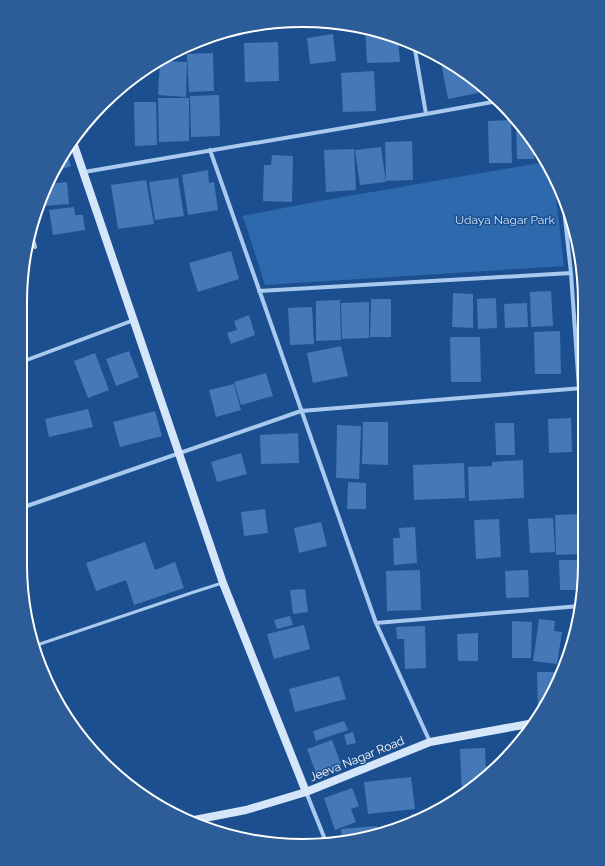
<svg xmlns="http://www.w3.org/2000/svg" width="605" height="866" font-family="Raleway,sans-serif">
<rect width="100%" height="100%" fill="#1b4f8f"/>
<!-- green -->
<path fill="#2e69ad" d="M545 162 553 173 564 266 265 285 245 222 242 216 320 201Z"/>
<!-- building -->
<path fill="#4478b7" d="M365 28 375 30 398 38 400 62 367 63Z
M333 34 336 61 310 64 307 38Z
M278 42 279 81 245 82 244 43Z
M213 53 214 91 189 92 187 54Z
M440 57 474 78 488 91 448 99Z
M160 61 187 62 186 97 158 95Z
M374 71 376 111 343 112 341 73Z
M219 95 220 136 191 137 190 96Z
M158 98H189V141L159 142Z
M134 102H156L157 145 135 146Z
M516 118 534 144V159H517Z
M511 120 512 163H489L488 121Z
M412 141 413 180 386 181 385 142Z
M381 147 386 182 360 185 355 150Z
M354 149 356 190 326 192 324 150Z
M66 152 71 166 54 172 58 161Z
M272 155 293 156 292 202 263 201 264 165H271Z
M208 170 209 183 214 182 218 210 188 215 182 175Z
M178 178 184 216 155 220 149 182Z
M146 180 154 224 118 229 111 185Z
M67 182 69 204 42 206V203L49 184Z
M74 207 75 215H83L85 230 53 235 49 210Z
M27 244 30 256 25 258V247Z
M231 251 239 279 198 292 189 263Z
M551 291 553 326 531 327 530 292Z
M453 293 473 294V328L452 327Z
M496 298 497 328 478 329 477 299Z
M371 299H391V337H370Z
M340 300 341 340 316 341V301Z
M369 302V338L342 339 341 303Z
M527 303 528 327 505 328 504 304Z
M312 307 314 344 290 345 288 308Z
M249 315 255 335 231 344 227 333 237 330 234 321Z
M560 331 561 374H535L534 332Z
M450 337H480L481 382H451Z
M341 346 348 376 313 383 307 353Z
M129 351 139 377 116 386 106 359Z
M95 353 109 390 88 398 74 361Z
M266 373 273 396 241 405 234 382Z
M234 384 241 410 216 417 209 390Z
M88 409 93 427 49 437 45 419Z
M155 411 162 436 120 447 113 422Z
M571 418 572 452 549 453 548 419Z
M363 422H388V465L362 464Z
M495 423H514L515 455H496Z
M337 425 361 426 359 479 336 478Z
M298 433 299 463 261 464 260 435Z
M241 453 247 474 217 482 211 462Z
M523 460 524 498 469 501 468 467 492 466V462Z
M464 463 465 498 414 500 413 465Z
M348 482 366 483V509H347Z
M265 509 268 533 244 536 241 512Z
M582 514 583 554 556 555 555 515Z
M553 518 555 552 530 553 528 519Z
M499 519 501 557 476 559 474 520Z
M321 522 327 546 299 553 294 528Z
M415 527 417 563 394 565 393 538H400L399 528Z
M145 542 155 570 175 562 184 588 134 605 126 580 96 591 86 563Z
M559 560H580L581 590H560Z
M420 570 421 610 387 611 386 571Z
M528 570 529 597 506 598 505 571Z
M305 589 308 612 293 614 290 590Z
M290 616 293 625 277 629 274 620Z
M539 619 555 621 554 631 562 632 557 664 533 661Z
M512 621 532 622 531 658H512Z
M304 625 310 649 274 659 267 634Z
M425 626 426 668 405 669 404 639H397L396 627Z
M478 633V661H458L457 634Z
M537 672H562L556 688 538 717Z
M339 676 346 699 295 712 289 689Z
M344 721 348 730 316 741 313 731Z
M353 732 356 743 347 745 344 735Z
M332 740 341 764 316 773 307 749Z
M510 744H519L511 753Z
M485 748 486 777 462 794 460 749Z
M411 777 415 809 368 814 364 782Z
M352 788 359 806 351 809 356 822 335 830 324 798Z
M429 813 430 815 428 817 411 822V814Z
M377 826 378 834 357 841H342L341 829Z"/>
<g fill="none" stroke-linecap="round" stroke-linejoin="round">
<!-- lane -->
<path stroke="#a9c9ee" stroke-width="3" d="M34 646 191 593 222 583"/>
<!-- street -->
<path stroke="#a9c9ee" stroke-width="4" d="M414 44 426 114
M210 150 376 623 430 742
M84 172 426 114 498 101
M563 200 571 273
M31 232 35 247
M259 291 571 273 579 388
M24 361 134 320
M21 508 301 411 583 388
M376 623 580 606
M306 792 326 842"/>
<!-- secondary -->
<path stroke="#d6e6fa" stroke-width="8" d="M73 142 223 583 306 792
M189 821 246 810 306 792 430 742 534 723"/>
</g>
<g text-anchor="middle" stroke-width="3" stroke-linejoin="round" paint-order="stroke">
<!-- park labels -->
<g font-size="12" fill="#cfe3fa" stroke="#1b4f8f">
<text x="505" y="224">Udaya Nagar Park</text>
</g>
<!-- street labels -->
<g font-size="12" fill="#fff" stroke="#1b4f8f">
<text transform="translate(357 759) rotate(-22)" y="4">Jeeva Nagar Road</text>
</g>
</g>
<!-- crop -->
<path d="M0 0H605V866H0ZM302 27H303A275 275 0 0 1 578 302V564A275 275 0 0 1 303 839H302A275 275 0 0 1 27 564V302A275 275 0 0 1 302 27Z" fill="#2d5d98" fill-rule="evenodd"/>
<path fill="none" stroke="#fff" stroke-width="2" d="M302 27H303A275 275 0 0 1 578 302V564A275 275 0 0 1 303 839H302A275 275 0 0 1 27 564V302A275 275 0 0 1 302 27Z"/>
</svg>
